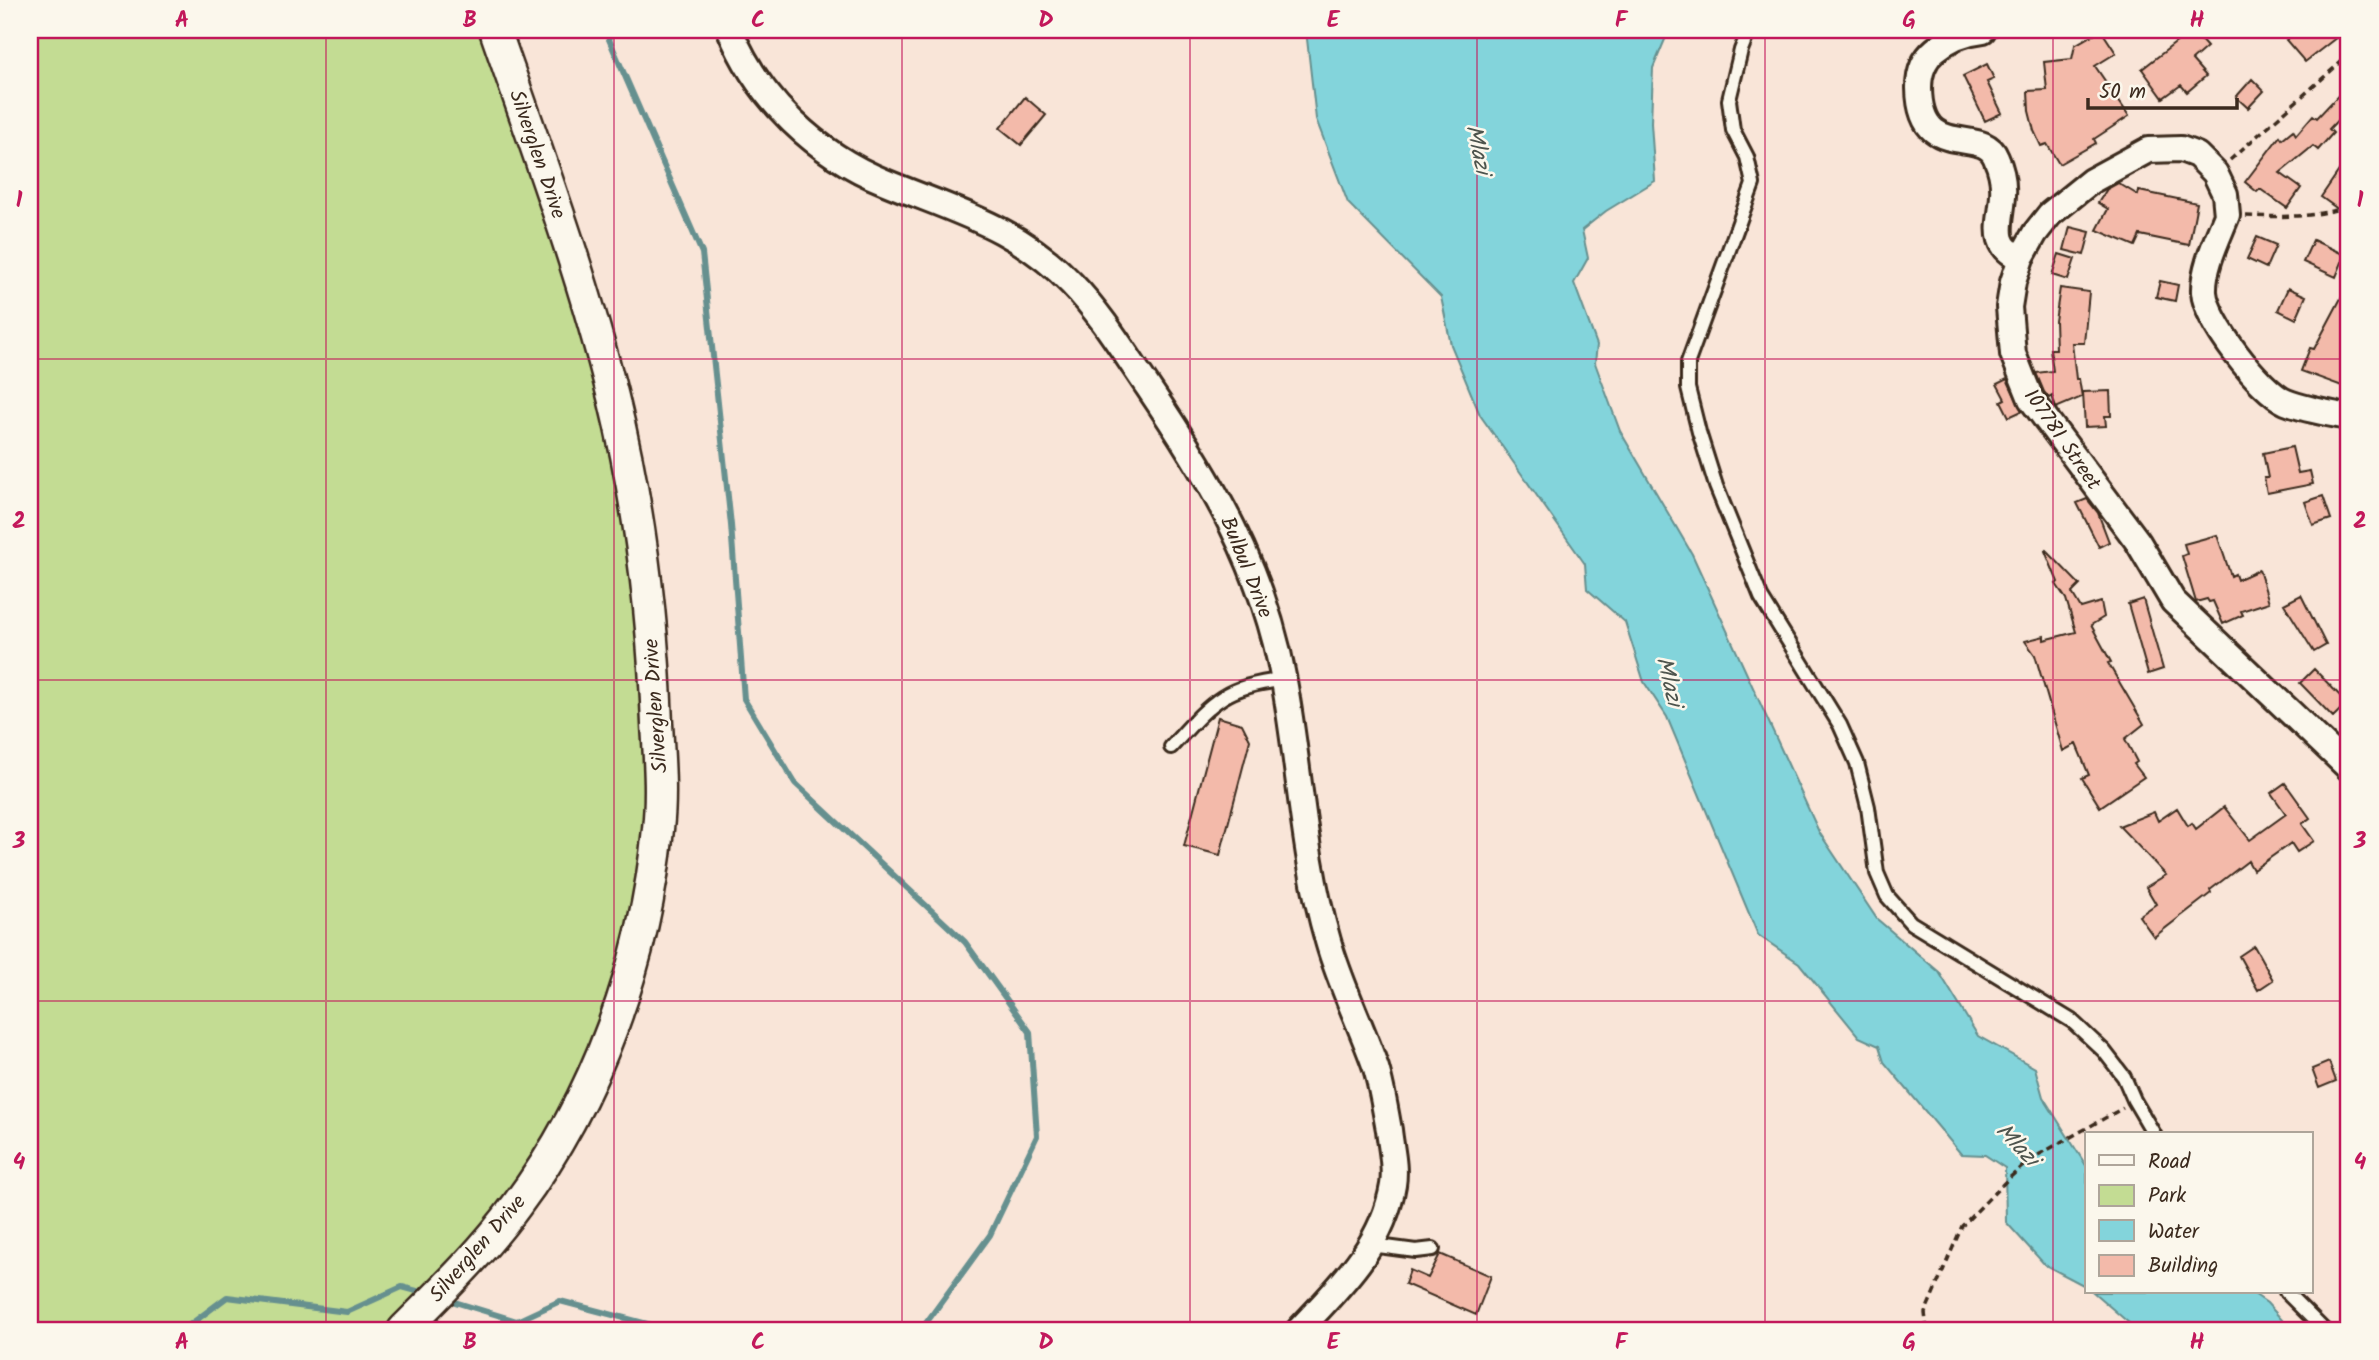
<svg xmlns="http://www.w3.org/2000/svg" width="2379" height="1360" font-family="Kalam,sans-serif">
<rect width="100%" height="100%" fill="#f9e5d8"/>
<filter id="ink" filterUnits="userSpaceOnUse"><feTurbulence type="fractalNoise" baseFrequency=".0143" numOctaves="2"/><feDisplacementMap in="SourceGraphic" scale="14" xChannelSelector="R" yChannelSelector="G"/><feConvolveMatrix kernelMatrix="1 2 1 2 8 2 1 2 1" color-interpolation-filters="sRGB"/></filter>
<g filter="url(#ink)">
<!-- green -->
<path fill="#c3dc93" stroke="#7f8358" stroke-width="2" d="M30 30H493L612 399 659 778 637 938 563 1124 400 1330H30Z"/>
<!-- water -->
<path fill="#83d4db" stroke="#66908f" stroke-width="2" d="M1306 30H1669L1653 68 1651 123 1655 181 1606 211 1582 230 1588 258 1574 283 1597 345 1595 363 1620 431 1692 554 1819 832 1877 919 1939 972 1978 1036 2035 1068 2043 1097 2087 1167V1287L2045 1265 2006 1222 2005 1168 1985 1155 1961 1154 1884 1062 1879 1046 1859 1037 1799 963 1758 935 1667 717 1644 682 1625 622 1587 589 1585 564 1480 415 1451 345 1441 297 1348 203 1316 119Z
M2093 1292H2251L2267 1303 2291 1330H2137Z"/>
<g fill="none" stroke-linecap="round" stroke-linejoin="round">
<!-- stream -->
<path stroke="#66908f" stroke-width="6" d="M605 30 702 253 731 525 744 699 795 783 965 942 1030 1032 1037 1136 990 1235 921 1330
M445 1299 517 1321 560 1301 670 1330
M183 1330 227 1297 347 1312 402 1287 428 1294"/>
</g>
<!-- building -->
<path fill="#f3baaa" stroke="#3b2a1e" stroke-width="2" d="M2101 30 2116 53 2095 66 2129 116 2094 139 2096 143 2059 164 2047 144 2041 146 2034 131 2029 111 2028 91 2047 90 2044 62 2072 59 2075 45Z
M2192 30 2207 47 2192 60 2206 76 2187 92 2181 85 2163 98 2142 69Z
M2300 30H2346L2305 62 2286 40Z
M1987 64 1994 79 1987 82 2002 113 1985 121 1963 76Z
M2252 79 2264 91 2248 108 2236 97Z
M2349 84V108L2329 129 2333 133 2318 150 2313 146 2280 173 2301 188 2287 208 2260 189 2257 192 2245 182 2280 136 2282 139 2293 130 2296 135 2313 115 2317 118Z
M1025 97 1046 115 1021 145 1000 128Z
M2349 156V217L2321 197Z
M2118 183 2138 195 2139 191 2197 203 2189 245 2140 235 2135 246 2097 230 2108 209 2098 203 2107 189Z
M2070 227 2090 232 2084 255 2064 250Z
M2257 237 2276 245 2266 268 2247 259Z
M2313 240 2345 255 2336 277 2303 262Z
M2059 254 2075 259 2068 280 2052 275Z
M2160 281 2178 285 2175 301 2156 297Z
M2349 283V363L2342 386 2301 371 2310 348 2314 349Z
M2060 288 2089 292 2084 343H2072L2076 379H2079L2082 397 2056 408 2052 396 2049 398 2044 392 2036 373 2053 371 2050 349H2056L2055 321Z
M2288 288 2306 296 2296 319 2278 310Z
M2007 379 2022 411 2009 417 2001 401 2005 399 1997 384Z
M2110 391 2111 416H2105L2106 426 2085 427 2083 392Z
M2292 447 2298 473 2310 471 2313 484 2267 493 2264 478H2268L2263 453Z
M2323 496 2331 519 2313 525 2305 502Z
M2087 499 2098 513 2109 542 2099 547 2077 503Z
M2217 535 2231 576 2235 574 2237 580 2259 570 2269 602 2241 611 2243 615 2223 624 2213 601 2209 602 2207 599 2196 602 2182 556 2187 554 2184 544Z
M2046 550 2080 585 2072 593 2081 608 2101 602 2104 617 2091 625 2111 662 2108 663 2144 724 2125 739 2137 762 2134 764 2144 777 2100 807 2082 778 2089 775 2076 744 2063 751 2035 655 2025 641 2044 636V640L2076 632 2066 599 2056 584 2058 582 2045 551Z
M2301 595 2326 645 2314 652 2284 604Z
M2143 599 2163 669 2148 674 2128 604Z
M2314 669 2347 703 2333 717 2300 683Z
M1218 717 1242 724 1250 740 1220 855 1184 846Z
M2285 783 2310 818 2302 824 2314 841 2297 852 2291 843 2253 870 2248 861 2210 890 2211 893 2154 937 2139 916 2156 904 2146 887 2166 875 2119 826 2154 812 2158 821 2177 808 2188 826 2192 823 2196 829 2224 807 2250 840 2286 814 2271 793Z
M2254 946 2273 980 2258 990 2239 956Z
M2329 1062 2336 1081 2319 1088 2312 1069Z
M1440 1254 1491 1276 1476 1315 1405 1284 1410 1270 1428 1278Z"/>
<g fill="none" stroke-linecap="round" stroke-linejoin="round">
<!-- service casing -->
<g stroke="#3b2a1e" stroke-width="18">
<path id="service" d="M1749 30 1741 50 1729 100 1733 130 1747 157 1753 184 1688 362V388L1699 432 1716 486 1761 597 1840 725 1857 763 1868 807 1877 873 1887 896 1911 923 2072 1021 2104 1051 2124 1077 2134 1100 2154 1134
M1171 747C1210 704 1224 685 1284 680
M1371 1245 1416 1251 1433 1249
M2286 1292 2324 1330"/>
</g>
<!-- minor casing -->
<g stroke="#3b2a1e" stroke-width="30">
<path id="minor" d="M730 30C758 99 816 154 885 182 955 211 1018 227 1072 284 1101 314 1124 352 1148 387 1211 480 1264 568 1284 681 1300 768 1303 856 1328 941 1340 984 1361 1025 1376 1068 1382 1088 1385 1109 1389 1130 1391 1149 1396 1166 1393 1185 1383 1246 1339 1287 1299 1330
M1983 30C1964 32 1949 38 1935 50 1923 60 1919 73 1919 88 1920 164 1983 124 1996 158 2001 169 2004 182 2003 195 2002 221 1989 246 2021 258
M2349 417C2328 413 2306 410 2286 402 2260 391 2206 321 2204 292 2203 267 2218 238 2227 215L2225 194 2215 173 2197 155 2181 149 2148 150 2091 181 2050 214 2035 233 2021 258 2013 282 2009 307 2013 354 2031 399 2138 542 2173 601 2349 768"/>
</g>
<!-- tertiary casing -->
<g stroke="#3b2a1e" stroke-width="35">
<path id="tertiary" d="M403 1330C442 1291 483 1251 516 1206 597 1098 645 962 658 829 662 794 659 759 657 724 653 615 639 503 613 397 582 272 537 151 495 30"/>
</g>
<!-- path -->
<path stroke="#3b2a1e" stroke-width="3.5" stroke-dasharray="7 5" stroke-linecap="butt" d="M2230 160 2349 55
M2246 216C2282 217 2315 218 2349 206
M1927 1330 1925 1313 1962 1226 2007 1180 2031 1159 2123 1108"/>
<!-- service -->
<use href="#service" stroke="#fbf7ec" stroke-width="12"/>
<!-- minor -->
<use href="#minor" stroke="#fbf7ec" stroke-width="24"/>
<!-- tertiary -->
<use href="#tertiary" stroke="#fbf7ec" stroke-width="30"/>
</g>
</g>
<!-- grid -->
<path fill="none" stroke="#c2185b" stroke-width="2" stroke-opacity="0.55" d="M326 30V1330M614 30V1330M902 30V1330M1190 30V1330M1477 30V1330M1765 30V1330M2053 30V1330M30 359H2349M30 680H2349M30 1001H2349"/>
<g text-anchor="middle" stroke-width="5" stroke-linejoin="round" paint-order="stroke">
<!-- street labels -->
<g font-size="21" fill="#3b2a1e" stroke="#fbf7ec">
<text transform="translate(538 154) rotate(71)" y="7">Silverglen Drive</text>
<text transform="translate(2063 439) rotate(55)" y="7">107781 Street</text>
<text transform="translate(1247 567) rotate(68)" y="7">Bulbul Drive</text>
<text transform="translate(655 706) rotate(-94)" y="7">Silverglen Drive</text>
<text transform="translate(477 1248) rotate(-49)" y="7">Silverglen Drive</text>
</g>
<!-- water labels -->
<g font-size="23" font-style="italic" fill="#4d544d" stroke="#fbf7ec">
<text transform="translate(1479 149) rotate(78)" y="8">Mlazi</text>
<text transform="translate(1670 681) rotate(76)" y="8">Mlazi</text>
<text transform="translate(2018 1144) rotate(46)" y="8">Mlazi</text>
</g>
</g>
<!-- margin -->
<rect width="2379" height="1360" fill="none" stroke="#fbf7ec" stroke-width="77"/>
<!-- legend -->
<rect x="2085" y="1132" width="228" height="161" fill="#fbf7ec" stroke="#aea59a" stroke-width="2"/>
<rect x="2099" y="1155" width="35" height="10" fill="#fbf7ec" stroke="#aea59a" stroke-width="2"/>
<text x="2148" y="1168" font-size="21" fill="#3b2a1e">Road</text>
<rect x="2099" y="1185" width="35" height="21" fill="#c3dc93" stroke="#aea59a" stroke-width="2"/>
<text x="2148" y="1202" font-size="21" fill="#3b2a1e">Park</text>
<rect x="2099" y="1220" width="35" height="21" fill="#83d4db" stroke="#aea59a" stroke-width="2"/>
<text x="2148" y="1238" font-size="21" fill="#3b2a1e">Water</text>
<rect x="2099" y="1255" width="35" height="21" fill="#f3baaa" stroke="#aea59a" stroke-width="2"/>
<text x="2148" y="1272" font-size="21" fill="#3b2a1e">Building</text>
<!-- scale -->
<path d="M2088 98v10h149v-10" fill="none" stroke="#3b2a1e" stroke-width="3.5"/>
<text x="2099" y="98" font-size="21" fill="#3b2a1e" stroke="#fbf7ec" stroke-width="5" paint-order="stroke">50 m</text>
<rect x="38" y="38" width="2302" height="1284" fill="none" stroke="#c2185b" stroke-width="2.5"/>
<g font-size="23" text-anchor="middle" font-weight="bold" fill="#c2185b">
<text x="182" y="27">A</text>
<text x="470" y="27">B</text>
<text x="758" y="27">C</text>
<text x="1046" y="27">D</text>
<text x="1333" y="27">E</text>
<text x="1621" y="27">F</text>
<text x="1909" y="27">G</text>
<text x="2197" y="27">H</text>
<text x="19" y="207">1</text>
<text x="2360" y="207">1</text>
<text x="19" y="528">2</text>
<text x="2360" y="528">2</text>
<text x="19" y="848">3</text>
<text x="2360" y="848">3</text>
<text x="19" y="1169">4</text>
<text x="2360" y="1169">4</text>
<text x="182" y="1349">A</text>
<text x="470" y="1349">B</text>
<text x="758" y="1349">C</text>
<text x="1046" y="1349">D</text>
<text x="1333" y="1349">E</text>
<text x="1621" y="1349">F</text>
<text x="1909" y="1349">G</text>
<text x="2197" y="1349">H</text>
</g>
</svg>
